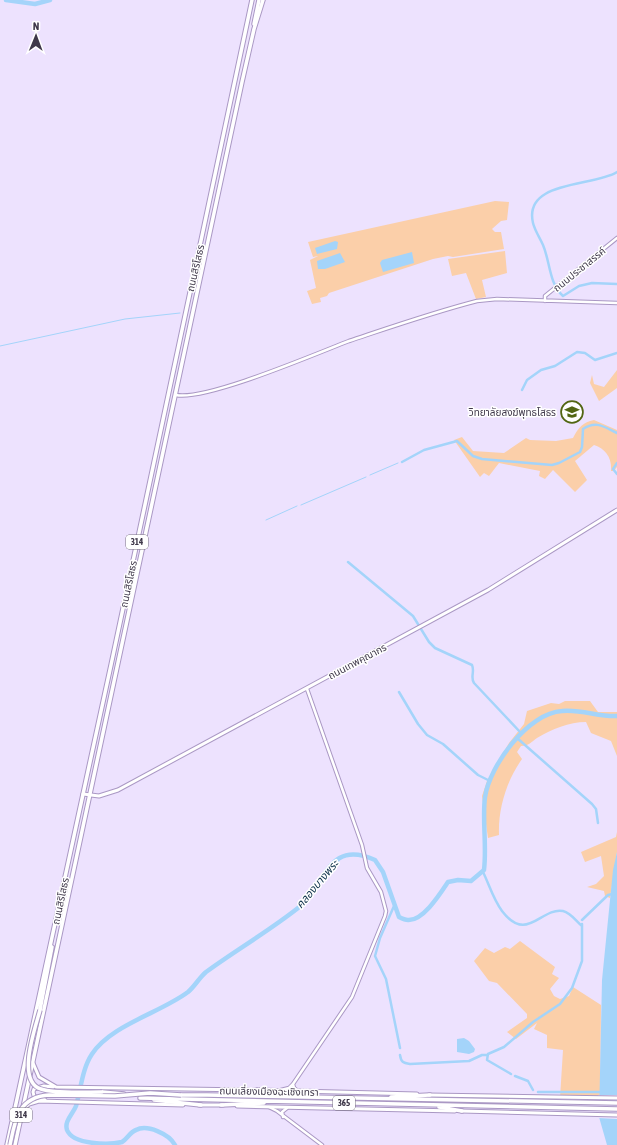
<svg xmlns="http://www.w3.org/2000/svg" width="617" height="1145" font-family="'Asap Condensed','Noto Sans Thai',sans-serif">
<rect width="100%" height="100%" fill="#ede2fe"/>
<!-- green -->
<path fill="#fbcfa9" d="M495 201 509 202 507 220 501 221 492 229 495 232H501L504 249 453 257 448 256 433 259 329 293 327 296 320 298 321 302 312 304 307 291 316 288 310 260 318 256 313 257 308 242Z
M505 251 507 273 482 280 486 297 476 299 466 273 452 276 448 259Z
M617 370V388L599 401 590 383 592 375 594 384 604 387Z
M594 420 617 430V467L614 471H611C612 458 606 449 594 445L575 461 587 480 575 492 553 470 545 479 539 476 540 471 499 463 489 476 484 473 480 477 454 440 462 437 473 451 504 453 526 438 530 440 556 441 573 438C578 428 583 422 594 420Z
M565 701H590L598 712H617V756L611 741 591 733 586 722C569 722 552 729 537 738 531 742 529 746 521 746L517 752 522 759C507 780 498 808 499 835L488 838 482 796 487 781 509 743 524 724 527 711 551 703 559 704Z
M617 832V852L610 898 605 896 604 891 587 887 596 884 604 876 601 856 585 862 581 852 616 837Z
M520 941 555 967 552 974 559 978 550 989 554 996 560 999 569 996 573 987 601 1005 600 1100 560 1098 563 1050 547 1048V1035L534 1029 537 1023 516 1039 507 1032 527 1018V1014L497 983 489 981 474 961 485 948 494 953 505 947 510 949Z"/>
<!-- water -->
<path fill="#a4d4fa" d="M335 241 338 242 337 249 317 254 315 248Z
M412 252 414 263 383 272 380 263 382 260Z
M340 253 345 262 325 269H318L317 261Z
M617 852V1145H607L599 1117 601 1028 602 980 613 870Z
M464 1038 469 1041 475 1049 474 1052 469 1054 457 1052V1039Z"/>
<!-- pier -->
<path fill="#ede2fe" d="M598 1095H617V1119L598 1118Z"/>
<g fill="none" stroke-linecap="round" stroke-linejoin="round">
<!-- stream -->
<path stroke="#a4d4fa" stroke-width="1" d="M0 346 125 319 180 313
M370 475 398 463
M301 505 366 477
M266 520 297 506"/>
<!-- canal -->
<path stroke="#a4d4fa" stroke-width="2.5" d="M617 172C594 187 523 180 533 223 535 231 540 238 543 245 550 261 549 284 563 296L579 286 592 283 617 284
M522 390 527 380 541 370 555 366 577 352 585 353 595 360 617 353
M402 462 424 450 457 441 473 456 482 459 552 465 559 463 580 452 582 447 583 429C596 420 604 427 617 433
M617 463 613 469 617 474
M348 562 413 616 429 642 435 648 472 665C475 672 470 677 474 683L521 733
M399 692 418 724 427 735 443 744 478 775 490 781
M517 738 592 804 596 809 598 823
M483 872C489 884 493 899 502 911 527 944 541 907 563 911 571 913 576 921 582 926
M394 906 380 938 375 956 386 979 400 1048
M582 920 608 895 617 893
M400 1055C401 1062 403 1063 410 1064L469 1061 482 1055H487
M511 1074 487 1060 488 1054 504 1047 533 1022 560 1004 572 988 582 961V924
M515 1076 528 1081 533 1090
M538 1092H601"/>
<!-- river -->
<path stroke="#a4d4fa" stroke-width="4.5" d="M6 0 35 4 50 0
M175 1145C169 1134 147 1124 136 1130 130 1132 127 1139 122 1142 109 1145 73 1145 67 1130 64 1121 73 1114 76 1106 81 1089 82 1069 92 1054 111 1025 160 1013 188 992 195 986 199 978 206 972 236 950 269 931 298 908 326 886 327 838 375 860L383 872 399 917C401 918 405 920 408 920 423 921 440 894 448 882L458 880 471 881 484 870C487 845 482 820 485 797 490 765 528 713 562 711 581 709 599 717 617 716"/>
<!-- tertiary casing -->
<g stroke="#aa98c4" stroke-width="4.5">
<path id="tertiary" d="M545 301V296L617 238
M176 395C206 401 315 354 349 341 391 327 434 312 477 301L497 299 617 303
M293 1084 294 1088 298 1091
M281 1090 289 1088 293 1084 352 997 385 916 386 911 381 892 367 868 362 845 307 689
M269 1107 277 1111 322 1145
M283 1117 282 1112 287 1108"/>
</g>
<!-- secondary casing -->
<g stroke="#aa98c4" stroke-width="5">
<path id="secondary" d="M83 794 99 796 118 790 488 590 617 510
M33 1063 39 1077 56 1087 249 1090
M257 1090 417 1094
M429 1095 617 1098
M45 1100 34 1096 33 1092 34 1089 44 1086 53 1087
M199 1105H223
M237 1106 455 1111
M22 1110 29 1104 39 1101 183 1105
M461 1111 617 1115"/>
</g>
<!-- primary casing -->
<g stroke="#aa98c4" stroke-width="5.5">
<path id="primary" d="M254 24 259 0"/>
</g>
<!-- trunk casing -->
<g stroke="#aa98c4" stroke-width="5.5">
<path id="trunk" d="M40 1010 52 947
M102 1092 124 1094
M224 1094 259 1090
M181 1095H207
M207 1095 617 1103
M391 1097 430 1095
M140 1098 617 1109
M154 1100 201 1105
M221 1105 264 1103
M439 1107 462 1111
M7 1145 111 665 252 0
M15 1145 242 82 254 29 263 0"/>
</g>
<!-- tertiary -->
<use href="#tertiary" stroke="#fff" stroke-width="2.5"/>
<!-- secondary -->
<use href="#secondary" stroke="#fff" stroke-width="3"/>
<!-- primary -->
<use href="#primary" stroke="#fff" stroke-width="3.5"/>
<!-- trunk -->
<use href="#trunk" stroke="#fff" stroke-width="3.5"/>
<!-- trunk-bridge casing -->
<g stroke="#aa98c4" stroke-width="5.5" stroke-linecap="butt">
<path id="trunk-bridge" d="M40 1010C35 1029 16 1081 41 1089 55 1094 86 1092 102 1092
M10 1145C15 1120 18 1097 49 1095L115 1096 150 1093 181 1095"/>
</g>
<!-- trunk-bridge -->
<use href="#trunk-bridge" stroke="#fff" stroke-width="3.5"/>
</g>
<!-- icons -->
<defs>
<g id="university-ring" transform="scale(1.15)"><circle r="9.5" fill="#fff" stroke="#526613" stroke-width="1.5"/><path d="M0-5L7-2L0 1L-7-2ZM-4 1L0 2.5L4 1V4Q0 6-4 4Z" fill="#526613"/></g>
</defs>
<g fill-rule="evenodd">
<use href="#university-ring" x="572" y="412"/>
</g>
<g text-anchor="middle" stroke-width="3" stroke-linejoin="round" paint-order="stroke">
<!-- shield labels -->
<g fill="#fff" stroke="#787380" stroke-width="1">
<rect x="126" y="535" width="22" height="14" rx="3"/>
<rect x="333" y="1096" width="22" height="14" rx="3"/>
<rect x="10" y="1108" width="22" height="14" rx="3"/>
</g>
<g font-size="9" font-weight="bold" fill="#3e3749">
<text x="137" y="545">314</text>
<text x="344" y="1106">365</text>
<text x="21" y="1118">314</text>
</g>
<!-- street labels -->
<g font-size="10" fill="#3e3749" stroke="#fff">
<text transform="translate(195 268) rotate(-77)" y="4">ถนนสิริโสธร</text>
<text transform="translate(579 269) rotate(-39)" y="4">ถนนประชาสรรค์</text>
<text transform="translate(128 584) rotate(-78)" y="4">ถนนสิริโสธร</text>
<text transform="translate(357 661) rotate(-28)" y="4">ถนนเทพคุณากร</text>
<text transform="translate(60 901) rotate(-78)" y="4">ถนนสิริโสธร</text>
<text transform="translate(269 1091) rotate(1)" y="4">ถนนเลี่ยงเมืองฉะเชิงเทรา</text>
</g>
<!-- poi labels -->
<g font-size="10" fill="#3e3749" stroke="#fff" text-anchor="end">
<text x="556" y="416">วิทยาลัยสงฆ์พุทธโสธร</text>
</g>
<!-- water labels -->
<g font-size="11" font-style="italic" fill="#0c3049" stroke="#fff">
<text transform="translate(317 884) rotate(-50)" y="4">คลองบางพระ</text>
</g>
</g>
<!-- north arrow -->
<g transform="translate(36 36) rotate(1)" stroke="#ffffff" stroke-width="3" paint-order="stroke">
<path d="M0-3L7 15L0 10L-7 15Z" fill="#3e3749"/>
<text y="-6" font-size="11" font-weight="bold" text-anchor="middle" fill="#3e3749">N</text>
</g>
</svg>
